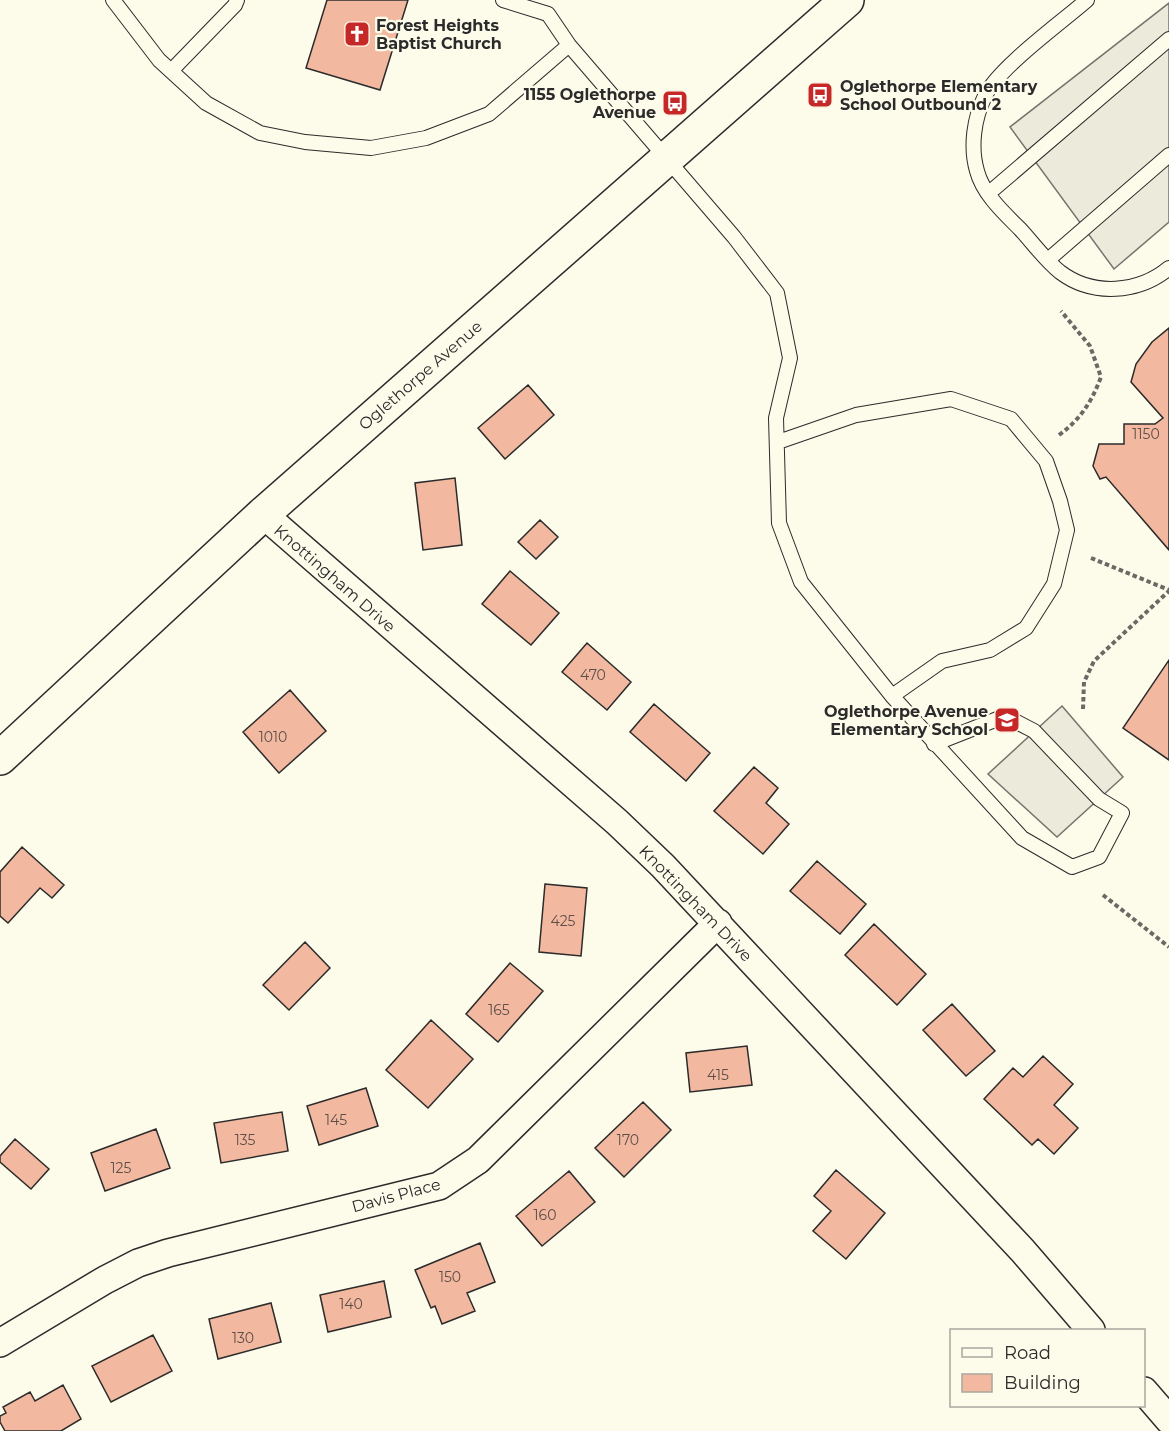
<svg xmlns="http://www.w3.org/2000/svg" width="1169" height="1431" font-family="Montserrat,sans-serif">
<rect width="100%" height="100%" fill="#fdfbea"/>
<!-- parking -->
<path fill="#eceadb" stroke="#74746e" stroke-width="1.5" d="M1169 3V222L1114 269 1010 127Z
M1062 706 1123 777 1057 837 988 774Z"/>
<!-- building -->
<path fill="#f2b8a0" stroke="#2b2b2b" stroke-width="1.5" d="M327 0H408L380 90 306 68Z
M1169 328V550L1106 477 1100 479 1093 466 1099 444H1124V424H1155L1163 418 1131 382 1136 364 1152 342Z
M528 385 554 415 505 459 478 428Z
M455 478 462 545 423 550 415 483Z
M540 520 558 537 536 559 518 542Z
M510 571 559 613 531 645 482 604Z
M587 643 631 682 607 710 562 672Z
M1169 660V760L1123 728Z
M290 690 326 731 279 773 243 732Z
M654 704 710 753 686 781 630 732Z
M754 767 778 788 766 803 789 824 763 854 714 811Z
M22 847 64 885 52 898 40 888 8 923 0 916V872Z
M817 861 866 904 840 934 790 891Z
M545 884 587 888 581 956 539 952Z
M874 924 926 974 897 1005 845 955Z
M305 942 330 968 289 1010 263 985Z
M510 963 543 991 498 1042 466 1014Z
M952 1004 995 1051 966 1076 923 1030Z
M431 1020 473 1059 428 1108 386 1070Z
M747 1046 752 1085 690 1092 686 1053Z
M1043 1056 1073 1084 1054 1105 1078 1128 1054 1154 1038 1139 1032 1145 984 1099 1013 1068 1023 1077Z
M366 1088 378 1126 319 1145 307 1106Z
M643 1102 671 1130 624 1177 595 1148Z
M282 1112 288 1151 221 1163 214 1123Z
M156 1129 170 1168 105 1191 91 1153Z
M15 1139 49 1169 31 1189 0 1162V1156Z
M836 1170 885 1213 846 1259 813 1231 831 1211 814 1196Z
M569 1171 595 1202 542 1246 516 1216Z
M480 1243 495 1282 467 1293 475 1311 442 1324 435 1306 431 1308 415 1270Z
M384 1281 391 1317 328 1332 320 1295Z
M271 1303 281 1342 218 1359 209 1319Z
M153 1335 172 1371 111 1402 92 1366Z
M63 1385 81 1419 61 1431H5L0 1422V1416L6 1413 3 1407 30 1392 35 1401Z"/>
<g fill="none" stroke-linecap="round" stroke-linejoin="round">
<!-- service casing -->
<g stroke="#2b2b2b" stroke-width="16">
<path id="service" d="M113 0 159 60 206 103 260 133 305 142 371 148 426 138 489 114 569 45
M503 0 548 14 569 45 734 237 777 293 790 358 776 418 779 523 801 582 892 696 1022 838 1072 867 1099 857 1122 813 1099 799 1034 731 1005 716 934 744
M1087 0C1062 22 998 68 985 96 974 118 970 147 977 171 983 194 1004 213 1020 229 1033 243 1045 260 1060 272 1093 297 1139 293 1169 268
M171 71 235 5 237 0
M989 193 1169 39
M1049 259 1169 155
M778 442 856 415 951 399 1011 419 1046 461 1060 501 1067 530 1054 584 1026 628 990 650 942 661 892 696"/>
</g>
<!-- minor casing -->
<g stroke="#2b2b2b" stroke-width="30">
<path id="minor" d="M263 514 617 822 663 866 1023 1251 1091 1330
M0 1343 105 1280 138 1263 168 1253 439 1186 478 1160 718 923
M1144 1391 1169 1420"/>
</g>
<!-- secondary casing -->
<g stroke="#2b2b2b" stroke-width="36">
<path id="secondary" d="M0 758 263 514 847 0"/>
</g>
<!-- path -->
<path stroke="#6a6964" stroke-width="4" stroke-dasharray="4.5 3" stroke-linecap="butt" d="M1059 435C1081 419 1092 401 1101 377L1090 346 1061 311
M1091 558 1169 590
M1083 709 1084 682 1094 661 1169 591
M1103 895 1169 947"/>
<!-- service -->
<use href="#service" stroke="#fdfbea" stroke-width="14"/>
<!-- minor -->
<use href="#minor" stroke="#fdfbea" stroke-width="27"/>
<!-- secondary -->
<use href="#secondary" stroke="#fdfbea" stroke-width="33"/>
</g>
<!-- icons -->
<defs>
<g id="church-square" transform="scale(1.35)"><rect x="-9" y="-9" width="18" height="18" rx="4" fill="#c62828" stroke="#fdfbea"/><path d="M-1.2-6h2.4v3.5h3.3v2.4h-3.3V6h-2.4V-.1h-3.3v-2.4h3.3Z" fill="#fff"/></g>
<g id="bus-square" transform="scale(1.35)"><rect x="-9" y="-9" width="18" height="18" rx="4" fill="#c62828" stroke="#fdfbea"/><path d="M-5-6H5V4H4V6H2V4H-2V6H-4V4H-5ZM-3.5-4V0h7V-4ZM-3.5 1.2v1.5H-2V1.2ZM2 1.2v1.5H3.5V1.2Z" fill="#fff"/></g>
<g id="school-square" transform="scale(1.35)"><rect x="-9" y="-9" width="18" height="18" rx="4" fill="#c62828" stroke="#fdfbea"/><path d="M0-5L7-2L0 1L-7-2ZM-4 1L0 2.5L4 1V4Q0 6-4 4Z" fill="#fff"/></g>
</defs>
<g fill-rule="evenodd">
<use href="#church-square" x="357" y="34"/>
<use href="#bus-square" x="820" y="95"/>
<use href="#bus-square" x="675" y="103"/>
<use href="#school-square" x="1007" y="720"/>
</g>
<g text-anchor="middle" stroke-width="4.5" stroke-linejoin="round" paint-order="stroke">
<!-- number labels -->
<g font-size="14" fill="#5d4e48">
<text x="1146" y="439">1150</text>
<text x="593" y="680">470</text>
<text x="273" y="742">1010</text>
<text x="563" y="926">425</text>
<text x="499" y="1015">165</text>
<text x="718" y="1080">415</text>
<text x="336" y="1125">145</text>
<text x="245" y="1145">135</text>
<text x="628" y="1145">170</text>
<text x="121" y="1173">125</text>
<text x="545" y="1220">160</text>
<text x="450" y="1282">150</text>
<text x="351" y="1309">140</text>
<text x="243" y="1343">130</text>
</g>
<!-- poi labels -->
<g font-size="16" font-weight="bold" fill="#2b2b2b" stroke="#fdfbea" text-anchor="start">
<text x="376" y="31">Forest Heights<tspan x="376" dy="18">Baptist Church</tspan></text>
<text x="840" y="92">Oglethorpe Elementary<tspan x="840" dy="18">School Outbound 2</tspan></text>
<text x="656" y="100" text-anchor="end">1155 Oglethorpe<tspan x="656" dy="18">Avenue</tspan></text>
<text x="988" y="717" text-anchor="end">Oglethorpe Avenue<tspan x="988" dy="18">Elementary School</tspan></text>
</g>
<!-- street labels -->
<g font-size="16" fill="#2b2b2b" stroke="#fdfbea">
<text transform="translate(420 375) rotate(-41)" y="6">Oglethorpe Avenue</text>
<text transform="translate(335 578) rotate(41)" y="6">Knottingham Drive</text>
<text transform="translate(696 903) rotate(46)" y="6">Knottingham Drive</text>
<text transform="translate(396 1195) rotate(-15)" y="6">Davis Place</text>
</g>
</g>
<!-- legend -->
<rect x="950" y="1329" width="195" height="78" fill="#fdfbea" stroke="#a9a89e" stroke-width="1.5"/>
<rect x="962" y="1348" width="30" height="9" fill="#fdfbea" stroke="#a9a89e" stroke-width="1.5"/>
<text x="1004" y="1359" font-size="18" fill="#2b2b2b">Road</text>
<rect x="962" y="1374" width="30" height="18" fill="#f2b8a0" stroke="#a9a89e" stroke-width="1.5"/>
<text x="1004" y="1389" font-size="18" fill="#2b2b2b">Building</text>
</svg>
